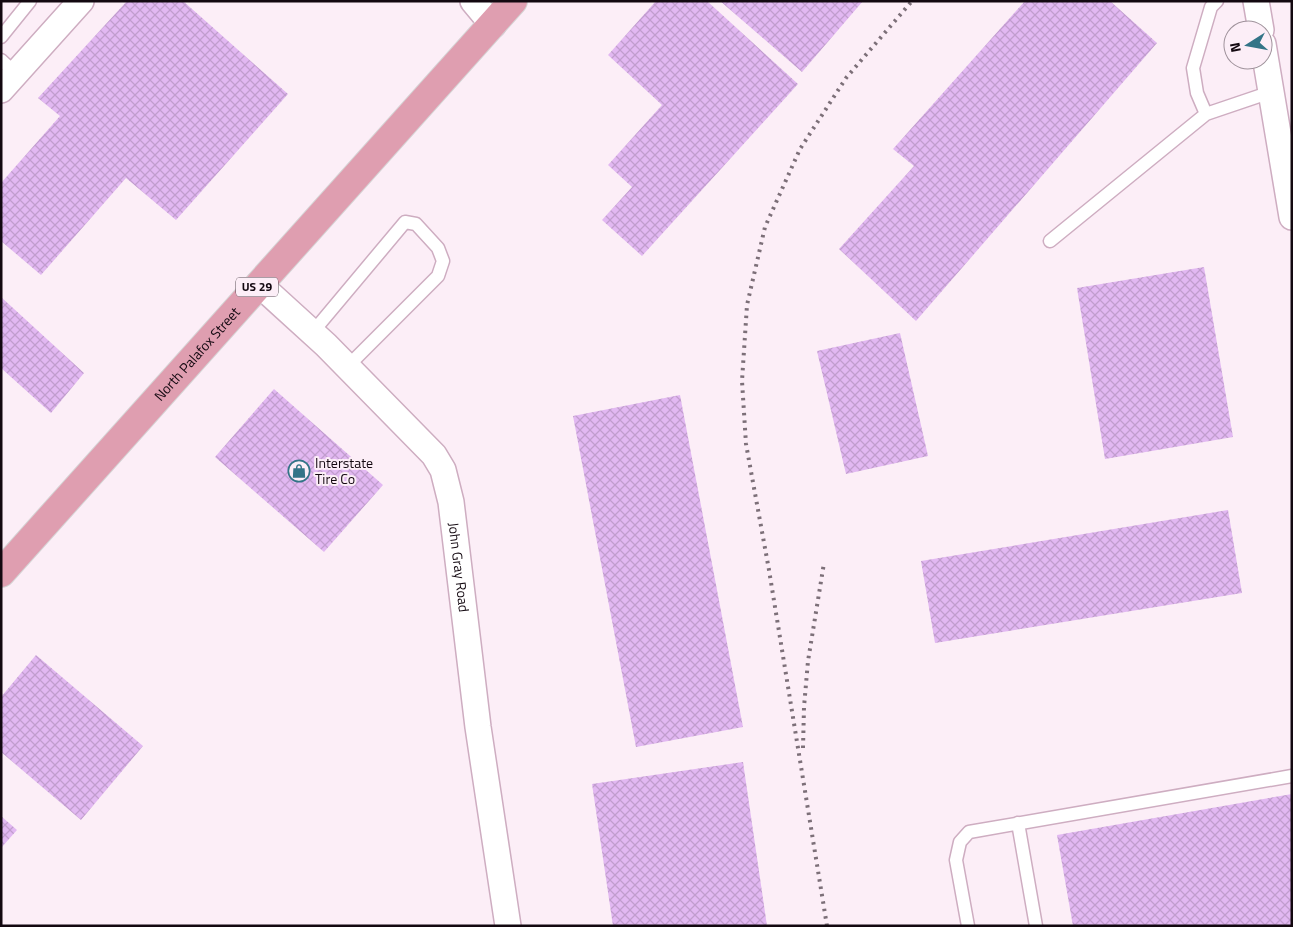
<svg xmlns="http://www.w3.org/2000/svg" width="1293" height="927" font-family="'Titillium Web',sans-serif">
<defs>
<pattern id="building-cross-hatch" width="8" height="8" patternUnits="userSpaceOnUse" patternTransform="scale(1.25)"><rect width="8" height="8" fill="#e2b8f2"/><path d="M0 0l8 8M0 8l8-8" fill="none" stroke="#c19dce"/></pattern>
</defs>
<rect width="100%" height="100%" fill="#fceef7"/>
<!-- building -->
<path fill="url(#building-cross-hatch)" d="M127 1H183L288 94 176 220 126 178 41 275 1 241V183L60 116 38 98Z
M656 1H707L798 84 642 256 602 220 632 187 608 165 662 105 608 55Z
M720 1H863L802 72Z
M1025 1H1110L1157 43 916 321 839 249 914 166 893 149Z
M1204 267 1233 437 1105 459 1077 288Z
M1 297 84 373 51 413 1 368Z
M900 333 928 456 846 474 817 351Z
M274 389 383 485 324 552 215 457Z
M680 395 743 727 636 747 573 416Z
M1228 510 1242 593 935 643 921 561Z
M36 655 143 746 81 820 1 752V697Z
M743 762 767 926H613L592 784Z
M1292 794V926H1073L1057 835Z
M1 816 17 830 1 848Z"/>
<g fill="none" stroke-linecap="round" stroke-linejoin="round">
<!-- service casing -->
<g stroke="#ceadc1" stroke-width="15">
<path id="service" d="M1217 1 1211 7 1193 68 1197 93 1206 114 1271 92
M1 37 30 1
M1 60 16 74
M1050 241 1206 114
M312 333 405 222 416 224 438 248 443 261 438 276 347 367
M1018 823 1036 926
M968 926 956 860 960 842 969 832 1292 776"/>
</g>
<!-- minor casing -->
<g stroke="#ceadc1" stroke-width="28">
<g id="minor">
<path d="M473 1 493 25"/>
<path d="M1256 1 1261 30"/>
<path d="M1263 44 1292 217"/>
<path d="M1 90 81 1"/>
<path id="s1" d="M259 284 326 345 434 455 443 470 451 502 478 727 508 926"/>
</g>
</g>
<!-- primary casing -->
<g stroke="#d5d3d4" stroke-width="30">
<g id="primary">
<path id="s2" d="M1 573 513 1"/>
</g>
</g>
<!-- service -->
<use href="#service" stroke="#fff" stroke-width="12"/>
<!-- minor -->
<use href="#minor" stroke="#fff" stroke-width="25"/>
<!-- primary -->
<use href="#primary" stroke="#df9eb0" stroke-width="28"/>
<!-- rail -->
<path stroke="#7c6f78" stroke-width="4" stroke-dasharray="2.5 5" stroke-linecap="butt" d="M803 748 804 707 808 661 824 563
M827 926 769 570 746 444 742 381 747 305 765 227 800 149 846 78 912 1"/>
</g>
<!-- icons -->
<defs>
<g id="shop-ring" transform="scale(1.125)"><circle r="9.5" fill="#fceef7" stroke="#337487" stroke-width="1.5"/><path d="M-5-2.5h2.3a2.7 3.5 0 0 1 5.4 0H5L5.5 6h-11ZM-1.5-2.5h3a1.5 2.3 0 0 0-3 0Z" fill="#337487"/></g>
</defs>
<g fill-rule="evenodd">
<use href="#shop-ring" x="299" y="471"/>
</g>
<g text-anchor="middle" stroke-width="4" stroke-linejoin="round" paint-order="stroke">
<!-- shield labels -->
<rect fill="#fceef7" stroke="#594d55" stroke-width="1" x="236" y="277.5" width="42" height="19" rx="4"/>
<g font-size="12" font-weight="bold" fill="#130810">
<text x="257" y="291">US 29</text>
</g>
<!-- street labels -->
<g font-size="14" fill="#130810" stroke="#fceef7">
<text dy="5" stroke="none"><textPath href="#s2" startOffset="294">North Palafox Street</textPath></text>
<text dy="5" stroke="none"><textPath href="#s1" startOffset="361">John Gray Road</textPath></text>
</g>
<!-- poi labels -->
<g font-size="14" fill="#130810" stroke="#fceef7" text-anchor="start">
<text x="315" y="468">Interstate<tspan x="315" dy="16">Tire Co</tspan></text>
</g>
</g>
<!-- border -->
<rect width="1293" height="927" fill="none" stroke="#130810" stroke-width="5"/>
<!-- north arrow -->
<g transform="translate(1248 45) rotate(259)"><circle r="24" fill="#fceef7" stroke="#9f929b"/>
<path d="M0-4L9 19L0 12L-9 19Z" fill="#337487"/>
<text y="-8" font-size="14" font-weight="bold" text-anchor="middle" fill="#130810">N</text>
</g>
</svg>
